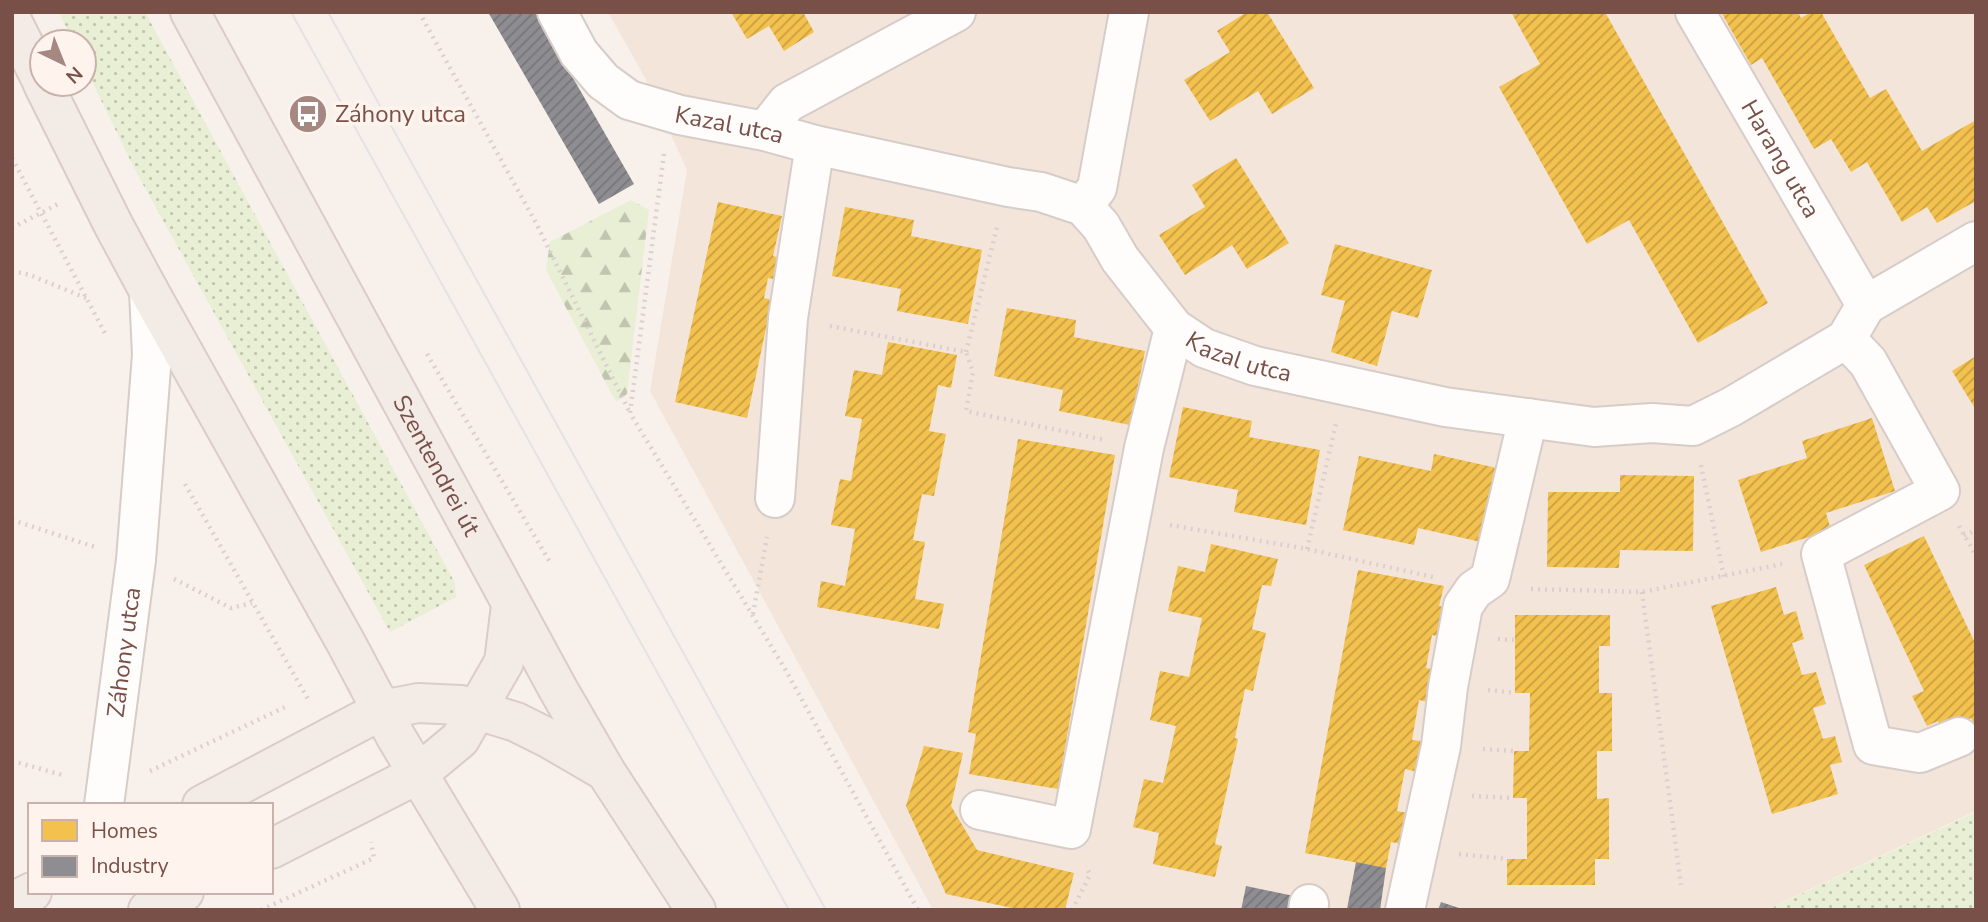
<svg xmlns="http://www.w3.org/2000/svg" width="1988" height="922" font-family="'Nunito Sans',sans-serif">
<defs>
<pattern id="grass-dots" width="8" height="8" patternUnits="userSpaceOnUse" patternTransform="scale(1.75)"><rect width="8" height="8" fill="#e8efd4"/><path d="M2 2h.1M6 6h.1" fill="none" stroke="#c1c4ae" stroke-width="1.8" stroke-linecap="round"/></pattern>
<pattern id="forest-firs" width="22" height="20" patternUnits="userSpaceOnUse" patternTransform="scale(1.75)"><rect width="22" height="20" fill="#e8efd4"/><path d="M5 1l3.5 6h-7zM16 11l3.5 6h-7z" fill="#c1c4ae"/></pattern>
<pattern id="homes-hatch" width="6" height="6" patternUnits="userSpaceOnUse" patternTransform="scale(1.75)"><rect width="6" height="6" fill="#f2c14e"/><path d="M-1 1l2-2M0 6l6-6M5 7l2-2" fill="none" stroke="#c99f43"/></pattern>
<pattern id="industry-hatch" width="6" height="6" patternUnits="userSpaceOnUse" patternTransform="scale(1.75)"><rect width="6" height="6" fill="#8d8d92"/><path d="M-1 1l2-2M0 6l6-6M5 7l2-2" fill="none" stroke="#787679"/></pattern>
</defs>
<rect width="100%" height="100%" fill="#f8f1eb"/>
<!-- residential -->
<path fill="#f4e5db" d="M608 12H1976V811L1766 910H933L650 391 687 170 645 78Z"/>
<!-- grass -->
<path fill="url(#grass-dots)" d="M59 12H145L455 583 456 597 390 632 134 168 84 65V42H73Z
M1976 812V910H1767Z"/>
<!-- forest -->
<path fill="url(#forest-firs)" d="M631 200 649 210 627 394 616 402 546 270 550 242Z"/>
<!-- homes -->
<path fill="url(#homes-hatch)" d="M731 12H803L814 32 784 51 769 26 747 39Z
M1247 12H1267L1314 88 1272 114 1258 91 1210 121 1184 80 1230 52 1217 31Z
M1511 12H1605L1768 303 1698 343 1629 220 1587 244 1499 87 1540 64Z
M1721 12H1798L1801 18 1811 12H1821L1870 98 1886 89 1922 151 1976 120V201L1937 223 1927 207 1902 222 1867 162 1851 172 1831 139 1814 149 1762 58 1751 65Z
M1236 158 1289 243 1247 269 1232 245 1185 275 1159 235 1205 207 1192 185Z
M718 202 782 216 773 256 784 259 780 280 768 278 764 298 772 300 747 418 675 402Z
M845 207 914 220 911 236 982 250 968 324 897 311 901 289 832 276Z
M1335 244 1432 270 1418 318 1392 311 1377 366 1331 352 1345 301 1321 295Z
M1007 308 1076 320 1074 337 1145 351 1130 425 1059 411 1063 390 994 376Z
M888 342 957 355 951 388 938 385 929 431 946 434 934 496 922 494 913 540 925 542 915 599 944 604 939 629 817 607 821 581 845 586 855 529 831 525 840 479 851 481 862 419 845 416 854 370 882 375Z
M1976 356V410L1952 371Z
M1183 407 1252 421 1249 437 1320 450 1306 525 1234 512 1238 490 1169 477Z
M1872 418 1895 491 1826 513 1831 530 1761 552 1738 480 1807 458 1802 441Z
M1018 439 1115 455 1058 789 969 774 976 734 968 732Z
M1434 454 1506 470 1490 544 1418 528 1414 545 1343 530 1359 456 1431 471Z
M1620 475 1694 476 1693 551 1620 550 1619 568 1547 567 1548 492H1620Z
M1924 536 1976 645V728L1971 718 1942 732 1938 721 1927 726 1912 696 1924 691 1864 565Z
M1211 544 1278 559 1271 586 1262 585 1252 629 1266 633 1253 691 1245 689 1235 738 1238 739 1215 844 1222 846 1215 877 1153 864 1159 833 1133 827 1144 779 1163 783 1176 726 1150 720 1160 671 1189 677 1202 618 1168 611 1178 566 1205 572Z
M1358 570 1444 586 1439 606 1451 608 1445 638 1432 635 1426 668 1438 670 1432 703 1419 700 1412 740 1422 741 1417 772 1405 769 1397 811 1408 813 1402 844 1391 842 1386 868 1305 853Z
M1776 587 1784 615 1796 611 1804 639 1792 643 1802 675 1816 672 1826 704 1813 708 1823 739 1835 736 1842 762 1830 765 1838 794 1772 814 1711 606Z
M1515 615H1610V646H1599V693H1612V751H1597V799L1609 798V859H1595V885H1507V859H1527V798H1513L1514 751H1529L1530 693H1515Z
M924 746 963 753 951 806 977 850 1074 873 1065 910H1022L946 894 906 806Z"/>
<!-- industry -->
<path fill="url(#industry-hatch)" d="M488 12H535L634 184 599 204Z
M1356 862 1386 868 1380 910 1347 909Z
M1246 886 1294 896 1291 910H1241Z
M1441 902 1462 909V910H1438Z"/>
<g fill="none" stroke-linecap="round" stroke-linejoin="round">
<!-- minor casing -->
<g stroke="#d6ccc8" stroke-width="42">
<g id="minor">
<path id="s1" d="M557 12 579 53 603 81 629 100 680 115 765 131 815 145 1008 187 1041 192 1083 206 1101 226 1120 259 1174 328 1204 348 1255 366 1445 407 1594 427 1652 423 1693 426 1731 407 1846 339 1866 305 1976 241"/>
<path id="s2" d="M1695 12 1866 305"/>
<path d="M765 131 787 103 956 12"/>
<path d="M1083 206 1097 188 1129 12"/>
<path d="M1846 339 1868 362 1940 491 1821 554 1873 745 1920 753 1959 737"/>
<path d="M775 498 788 318 815 145"/>
<path id="s3" d="M104 805 136 560 152 355 149 291"/>
<path d="M980 810 1071 829 1144 448 1174 328"/>
<path d="M1308 910 1309 904"/>
<path d="M1405 910 1441 746 1448 687 1463 606 1474 590 1490 579 1528 418"/>
</g>
</g>
<!-- major casing -->
<g stroke="#dacdc9" stroke-width="42">
<g id="major">
<path id="s4" d="M190 12 558 689 606 772 696 910"/>
<path d="M12 21 42 81"/>
<path d="M43 84 114 226 149 291 346 643 396 737 500 910"/>
<path d="M202 805 382 710 418 703 461 705 516 722 550 739 605 771"/>
<path d="M271 849 418 774 460 739 504 662 511 605"/>
<path d="M12 902 32 892"/>
<path d="M148 910 184 892"/>
</g>
</g>
<!-- path -->
<path stroke="#dbd0cd" stroke-width="4.5" stroke-dasharray="2 5" stroke-linecap="butt" d="M419 12 536 223 629 411
M664 154 630 413 785 669 918 910
M12 158 107 337
M12 228 58 204
M12 271 30 275 86 298
M830 326 966 352 973 372 966 411 1105 440
M966 352 997 227
M427 354 551 564
M1701 465 1724 577
M185 484 309 701
M12 520 95 547
M1170 525 1307 549 1433 577
M1959 526 1976 556
M1964 536 1976 530
M1307 549 1336 424
M174 579 231 608 252 603
M1531 589 1642 592 1782 564
M1642 592 1681 885
M753 614 767 537
M1498 639 1515 640
M1488 690 1515 693
M1483 749 1514 751
M12 761 66 776
M150 771 285 707
M1472 796 1513 798
M1459 854 1507 859
M261 910 374 858 371 842
M1072 910 1090 875 1086 866"/>
<!-- minor -->
<use href="#minor" stroke="#fefdfc" stroke-width="38"/>
<!-- major -->
<use href="#major" stroke="#f3ebe5" stroke-width="38"/>
<!-- tram -->
<path stroke="#e4e2e5" stroke-width="2" d="M291 12 789 910
M328 12 826 910"/>
</g>
<!-- icons -->
<defs>
<g id="bus-disc" transform="scale(2.0125)"><circle r="9.5" fill="#a58881" stroke="#fff4ed"/><path d="M-5-6H5V4H4V6H2V4H-2V6H-4V4H-5ZM-3.5-4V0h7V-4ZM-3.5 1.2v1.5H-2V1.2ZM2 1.2v1.5H3.5V1.2Z" fill="#fff"/></g>
</defs>
<g fill-rule="evenodd">
<use href="#bus-disc" x="308" y="114"/>
</g>
<g text-anchor="middle" stroke-width="7" stroke-linejoin="round" paint-order="stroke">
<!-- poi labels -->
<g font-size="24" fill="#795048" stroke="#fff4ed" text-anchor="start">
<text x="335" y="122">Záhony utca</text>
</g>
<!-- street labels -->
<g font-size="24" fill="#795048" stroke="#fff4ed">
<text dy="8" stroke="none"><textPath href="#s1" startOffset="219">Kazal utca</textPath></text>
<text dy="8" stroke="none"><textPath href="#s2" startOffset="170">Harang utca</textPath></text>
<text dy="8" stroke="none"><textPath href="#s1" startOffset="807">Kazal utca</textPath></text>
<text dy="8" stroke="none"><textPath href="#s4" startOffset="516">Szentendrei út</textPath></text>
<text dy="8" stroke="none"><textPath href="#s3" startOffset="154">Záhony utca</textPath></text>
</g>
</g>
<!-- border -->
<rect width="1988" height="922" fill="none" stroke="#795048" stroke-width="28"/>
<!-- legend -->
<rect x="28" y="803" width="245" height="91" fill="#fff4ed" stroke="#c9b2ab" stroke-width="2"/>
<rect x="42" y="820" width="35" height="21" fill="#f2c14e" stroke="#c9b2ab" stroke-width="2"/>
<text x="91" y="838" font-size="21" fill="#795048">Homes</text>
<rect x="42" y="856" width="35" height="21" fill="#8d8d92" stroke="#c9b2ab" stroke-width="2"/>
<text x="91" y="873" font-size="21" fill="#795048">Industry</text>
<!-- north arrow -->
<g transform="translate(63 63) rotate(137)"><circle r="33" fill="#fff4ed" stroke="#c9b2ab" stroke-width="2"/>
<path d="M0-5L12 26L0 18L-12 26Z" fill="#a58881"/>
<text y="-10" font-size="19" font-weight="bold" text-anchor="middle" fill="#795048">N</text>
</g>
</svg>
